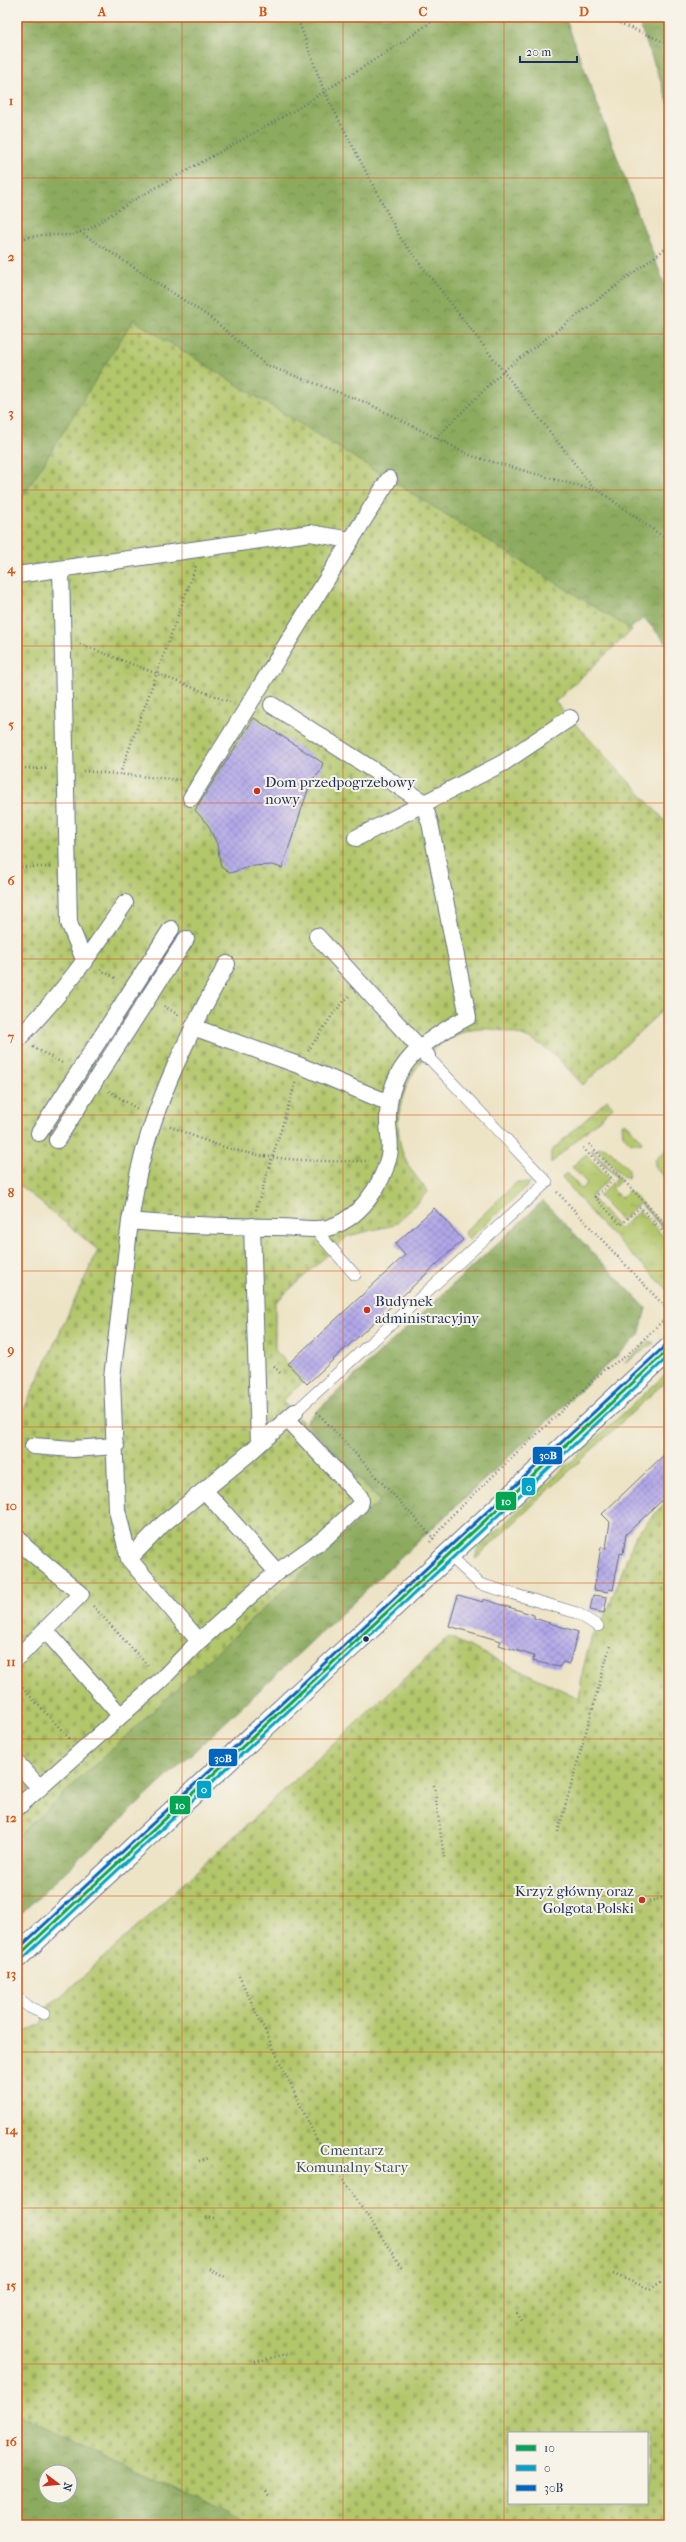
<svg xmlns="http://www.w3.org/2000/svg" width="686" height="2542" font-family="'IM FELL French Canon',serif">
<defs>
<pattern id="grass-tufts" width="24" height="20" patternUnits="userSpaceOnUse"><rect width="24" height="20" fill="#b2c66a"/><path d="M3 7l-1-3M5 7V3M7 7l1-3M15 17l-1-3M17 17v-4M19 17l1-3" fill="none" stroke="#98aa5e"/></pattern>
<pattern id="forest-crowns" width="20" height="18" patternUnits="userSpaceOnUse"><rect width="20" height="18" fill="#8dab5e"/><path d="M2 6a3 3 0 1 1 6 0M12 15a3 3 0 1 1 6 0" fill="none" stroke="#728c51"/></pattern>
<pattern id="cemetery-stones" width="16" height="16" patternUnits="userSpaceOnUse"><rect width="16" height="16" fill="#b2c66a"/><path d="M2 7V4a2 2 0 0 1 4 0v3zM10 15v-3a2 2 0 0 1 4 0v3z" fill="#98aa5e"/></pattern>
<pattern id="building-cross-hatch" width="8" height="8" patternUnits="userSpaceOnUse"><rect width="8" height="8" fill="#afa4e8"/><path d="M0 0l8 8M0 8l8-8" fill="none" stroke="#8e86bf"/></pattern>
</defs>
<rect width="100%" height="100%" fill="#f7f3e8"/>
<filter id="ink" filterUnits="userSpaceOnUse"><feTurbulence type="fractalNoise" baseFrequency=".025" numOctaves="2"/><feDisplacementMap in="SourceGraphic" scale="8" xChannelSelector="R" yChannelSelector="G"/><feConvolveMatrix kernelMatrix="1 2 1 2 8 2 1 2 1" color-interpolation-filters="sRGB"/></filter>
<filter id="wash" filterUnits="userSpaceOnUse"><feTurbulence type="fractalNoise" baseFrequency=".012" numOctaves="4" result="noise"/><feDisplacementMap in="SourceGraphic" scale="16" xChannelSelector="R" yChannelSelector="G"/><feGaussianBlur stdDeviation="0.9" result="paint"/><feColorMatrix in="noise" values="0 0 0 0 0 0 0 0 0 0 0 0 0 0 0 0 0 1.4 0 .05"/><feComposite in="paint" operator="in"/></filter>
<g filter="url(#wash)">
<rect width="100%" height="100%" fill="#ede3c5"/>
<!-- grass -->
<path fill="url(#grass-tufts)" stroke="#667a64" d="M607 1100 613 1107 551 1163V1151Z
M626 1123 641 1140 642 1143H631L623 1135 622 1124Z
M603 1147 610 1150 629 1170 628 1178 622 1176 598 1150V1148Z
M669 1147V1181L655 1168V1160Z
M593 1150 621 1180 612 1189 621 1198 629 1190 669 1232V1235L640 1203 621 1221 599 1196 617 1178 591 1151Z
M586 1154 609 1178 591 1197 620 1229 639 1211 669 1242V1291L597 1220 562 1177 567 1173 581 1189 587 1183 572 1167Z
M517 1182 531 1183 469 1239 465 1234 466 1231Z
M649 1341 654 1343 625 1363Z
M669 1371V1378L475 1559 478 1548Z"/>
<!-- forest -->
<path fill="url(#forest-crowns)" stroke="#546d5e" fill-rule="evenodd" d="M17 17H565L669 297V646L644 618 442 773 17 554Z
M637 17H669V104Z
M543 1201 646 1308 639 1335 17 1917V1837L380 1500 305 1422Z
M17 2413 248 2525H17ZM46 2472H70V2496H46Z"/>
<!-- cemetery -->
<path fill="url(#cemetery-stones)" stroke="#667a64" fill-rule="evenodd" d="M133 320 632 630 555 702 669 825V1004L583 1085C569 1071 554 1051 536 1042 518 1033 492 1026 471 1030 419 1042 387 1101 402 1151 407 1167 418 1179 428 1192L394 1225 348 1236 275 1303V1350L304 1381 282 1401 380 1501 17 1837V1424L98 1250 17 1183V506Z
M669 1498V2525H247L17 2413V2036L41 2024 49 2004 61 1997 449 1637 579 1698 583 1669 592 1636 606 1614 636 1535ZM509 2433H647V2503H509Z"/>
<g id="blocks">
<!-- building -->
<path fill="url(#building-cross-hatch)" d="M254 718 323 763 320 772 311 781 282 868 272 865 252 866 230 873 221 867 217 844 208 825 195 810Z
M434 1208 463 1240 307 1384 288 1364 405 1255 395 1244Z
M669 1450V1494L626 1534 623 1554 620 1553 613 1590 609 1589 608 1592 594 1590 601 1547 606 1548 610 1522 602 1514Z
M458 1595 483 1602V1599L534 1615V1618L578 1632 569 1664 563 1662 559 1667 533 1661 534 1656 499 1645 501 1641 449 1626Z
M593 1595 607 1597 604 1613 590 1610Z"/>
</g>
</g>
<g filter="url(#ink)">
<use href="#blocks" fill-opacity="0" stroke="#646e82" stroke-width="1"/>
<g fill="none" stroke-linecap="round" stroke-linejoin="round">
<!-- service casing -->
<g stroke="#646e82" stroke-width="12">
<path id="service" d="M313 1227 355 1275
M295 1412 547 1182 427 1056
M448 1554 480 1584 577 1613 598 1626
M17 1997 29 2007 44 2014"/>
</g>
<!-- pedestrian casing -->
<g stroke="#646e82" stroke-width="18">
<path id="pedestrian" d="M61 569 69 923 85 962
M17 575 310 533 351 540
M191 798 389 479
M356 838 503 763 570 718
M317 936 427 1056
M227 964C190 1031 155 1100 138 1175 135 1190 133 1206 130 1221 180 1226 229 1226 278 1227 293 1227 313 1231 327 1228 359 1220 382 1186 389 1156 392 1144 387 1129 388 1116 389 1064 425 1040 468 1017L430 823 423 802 272 705
M193 1027 301 1066 389 1103
M17 1040C59 998 92 952 125 903
M39 1133 171 929
M57 1140 186 939
M130 1221 112 1378 117 1510 129 1559 199 1641
M252 1226 259 1444
M33 1446 73 1449 116 1446
M205 1491 277 1572
M17 1536 26 1548 81 1594 17 1658
M129 1559 163 1524 247 1455 295 1412
M46 1631 120 1715
M17 1763 40 1788
M17 1808 161 1680 199 1641 277 1572 324 1539 360 1505 361 1501 360 1497 288 1420"/>
</g>
<!-- secondary casing -->
<g stroke="#646e82" stroke-width="24">
<path id="secondary" d="M17 1957 669 1349"/>
</g>
<!-- path -->
<path stroke="#646e82" stroke-width="2.5" stroke-dasharray="1 3" stroke-linecap="butt" d="M297 17 324 91 401 239 591 485 669 541
M605 17 669 44
M80 232 211 318 266 365 367 403 472 456 600 492
M17 239 43 235H71L89 229 132 201 295 110 404 41 438 17
M436 438 503 371 669 246
M80 644 230 702
M17 768 49 769
M83 771 182 780
M120 774 196 566
M17 867H52
M100 970 118 979
M164 1006 180 1016
M33 1047 64 1064
M308 1051 333 1014 349 996
M109 1091 139 1110
M170 1126C186 1133 202 1140 218 1145 267 1161 318 1162 369 1161
M589 1144 669 1228
M583 1148 613 1180 595 1197 621 1225 640 1207 669 1238
M557 1192 669 1311
M256 1210 296 1081
M274 1366 280 1373
M317 1412 434 1539
M430 1542 449 1518 530 1441 604 1370 626 1356 669 1315
M93 1606 149 1667
M17 1682 70 1739
M434 1785 444 1858
M558 1832 610 1646
M649 1901 663 1898
M239 1976 335 2178
M199 2161 209 2158
M341 2176 402 2268
M206 2218H217
M210 2269 225 2278
M613 2274 650 2289 669 2277
M517 2313 523 2322
M255 2362 290 2353
M266 2491 269 2496"/>
<!-- service -->
<use href="#service" stroke="#fff" stroke-width="11"/>
<!-- pedestrian -->
<use href="#pedestrian" stroke="#fff" stroke-width="16"/>
<!-- secondary -->
<use href="#secondary" stroke="#fff" stroke-width="22"/>
<!-- bus-1 casing -->
<g stroke="#f7f3e8" stroke-width="6">
<path id="bus-1" d="M17 1957 669 1349"/>
</g>
<!-- bus-2 casing -->
<g stroke="#f7f3e8" stroke-width="6">
<path id="bus-2" d="M20 1961 669 1356"/>
</g>
<!-- bus-3 casing -->
<g stroke="#f7f3e8" stroke-width="6">
<path id="bus-3" d="M17 1950 666 1345"/>
</g>
<!-- bus-1 -->
<use href="#bus-1" stroke="#00a651" stroke-width="3"/>
<!-- bus-2 -->
<use href="#bus-2" stroke="#01a3c8" stroke-width="3"/>
<!-- bus-3 -->
<use href="#bus-3" stroke="#0065bd" stroke-width="3"/>
</g>
</g>
<!-- grid -->
<path fill="none" stroke="#d45514" stroke-width="1" stroke-opacity="0.55" d="M182 17V2525M343 17V2525M504 17V2525M17 178H669M17 334H669M17 490H669M17 646H669M17 803H669M17 959H669M17 1115H669M17 1271H669M17 1427H669M17 1583H669M17 1739H669M17 1896H669M17 2052H669M17 2208H669M17 2364H669"/>
<!-- markers -->
<g fill="#c8321e" stroke="#f7f3e8" stroke-width="1.5">
<circle cx="257" cy="791" r="4"/>
<circle cx="367" cy="1310" r="4"/>
<circle cx="642" cy="1900" r="4"/>
</g>
<circle fill="#1b2f5e" stroke="#f7f3e8" stroke-width="1.5" cx="366" cy="1639" r="3.5"/>
<g text-anchor="middle" stroke-width="4" stroke-linejoin="round" paint-order="stroke">
<!-- poi labels -->
<g font-size="15" fill="#1b2f5e" stroke="#f7f3e8" text-anchor="start">
<text x="265" y="787">Dom przedpogrzebowy<tspan x="265" dy="17">nowy</tspan></text>
<text x="375" y="1306">Budynek<tspan x="375" dy="17">administracyjny</tspan></text>
<text x="634" y="1896" text-anchor="end">Krzyż główny oraz<tspan x="634" dy="17">Golgota Polski</tspan></text>
</g>
<!-- park labels -->
<g font-size="15" fill="#415561" stroke="#f7f3e8">
<text x="352" y="2155">Cmentarz<tspan x="352" dy="17">Komunalny Stary</tspan></text>
</g>
</g>
<g stroke="#f7f3e8" stroke-width="1.5">
<rect x="532" y="1446" width="31" height="19" rx="4" fill="#0065bd"/>
<rect x="521" y="1477" width="15" height="19" rx="4" fill="#01a3c8"/>
<rect x="495" y="1491" width="22" height="20" rx="4" fill="#00a651"/>
<rect x="208" y="1748" width="30" height="19" rx="4" fill="#0065bd"/>
<rect x="196" y="1780" width="16" height="19" rx="4" fill="#01a3c8"/>
<rect x="169" y="1795" width="22" height="20" rx="4" fill="#00a651"/>
</g>
<g font-size="11" text-anchor="middle" font-weight="bold" fill="#fff">
<text x="548" y="1459">30B</text>
<text x="529" y="1491">0</text>
<text x="506" y="1505">10</text>
<text x="223" y="1762">30B</text>
<text x="204" y="1793">0</text>
<text x="180" y="1809">10</text>
</g>
<!-- margin -->
<rect width="686" height="2542" fill="none" stroke="#f7f3e8" stroke-width="44"/>
<!-- legend -->
<rect x="508" y="2432" width="140" height="72" fill="#f7f3e8" stroke="#9fa5b1"/>
<rect x="516" y="2445" width="20" height="6" fill="#00a651" stroke="#9fa5b1"/>
<text x="544" y="2452" font-size="12" fill="#1b2f5e">10</text>
<rect x="516" y="2465" width="20" height="6" fill="#01a3c8" stroke="#9fa5b1"/>
<text x="544" y="2472" font-size="12" fill="#1b2f5e">0</text>
<rect x="516" y="2485" width="20" height="6" fill="#0065bd" stroke="#9fa5b1"/>
<text x="544" y="2492" font-size="12" fill="#1b2f5e">30B</text>
<!-- north arrow -->
<g transform="translate(58 2484) rotate(106)"><circle r="19" fill="#f7f3e8" stroke="#9fa5b1"/>
<path d="M0-3L7 15L0 10L-7 15Z" fill="#c8321e"/>
<text y="-6" font-size="11" font-weight="bold" text-anchor="middle" fill="#1b2f5e">N</text>
</g>
<!-- scale -->
<path d="M520 56v6h57v-6" fill="none" stroke="#1b2f5e" stroke-width="2"/>
<text x="526" y="56" font-size="12" fill="#1b2f5e" stroke="#f7f3e8" stroke-width="3" paint-order="stroke">20 m</text>
<rect x="22" y="22" width="642" height="2498" fill="none" stroke="#d45514" stroke-width="1.5"/>
<g font-size="13" text-anchor="middle" font-weight="bold" fill="#d45514">
<text x="102" y="16">A</text>
<text x="263" y="16">B</text>
<text x="423" y="16">C</text>
<text x="584" y="16">D</text>
<text x="11" y="105">1</text>
<text x="11" y="261">2</text>
<text x="11" y="417">3</text>
<text x="11" y="573">4</text>
<text x="11" y="729">5</text>
<text x="11" y="885">6</text>
<text x="11" y="1041">7</text>
<text x="11" y="1197">8</text>
<text x="11" y="1354">9</text>
<text x="11" y="1510">10</text>
<text x="11" y="1666">11</text>
<text x="11" y="1822">12</text>
<text x="11" y="1978">13</text>
<text x="11" y="2134">14</text>
<text x="11" y="2290">15</text>
<text x="11" y="2446">16</text>
</g>
</svg>
